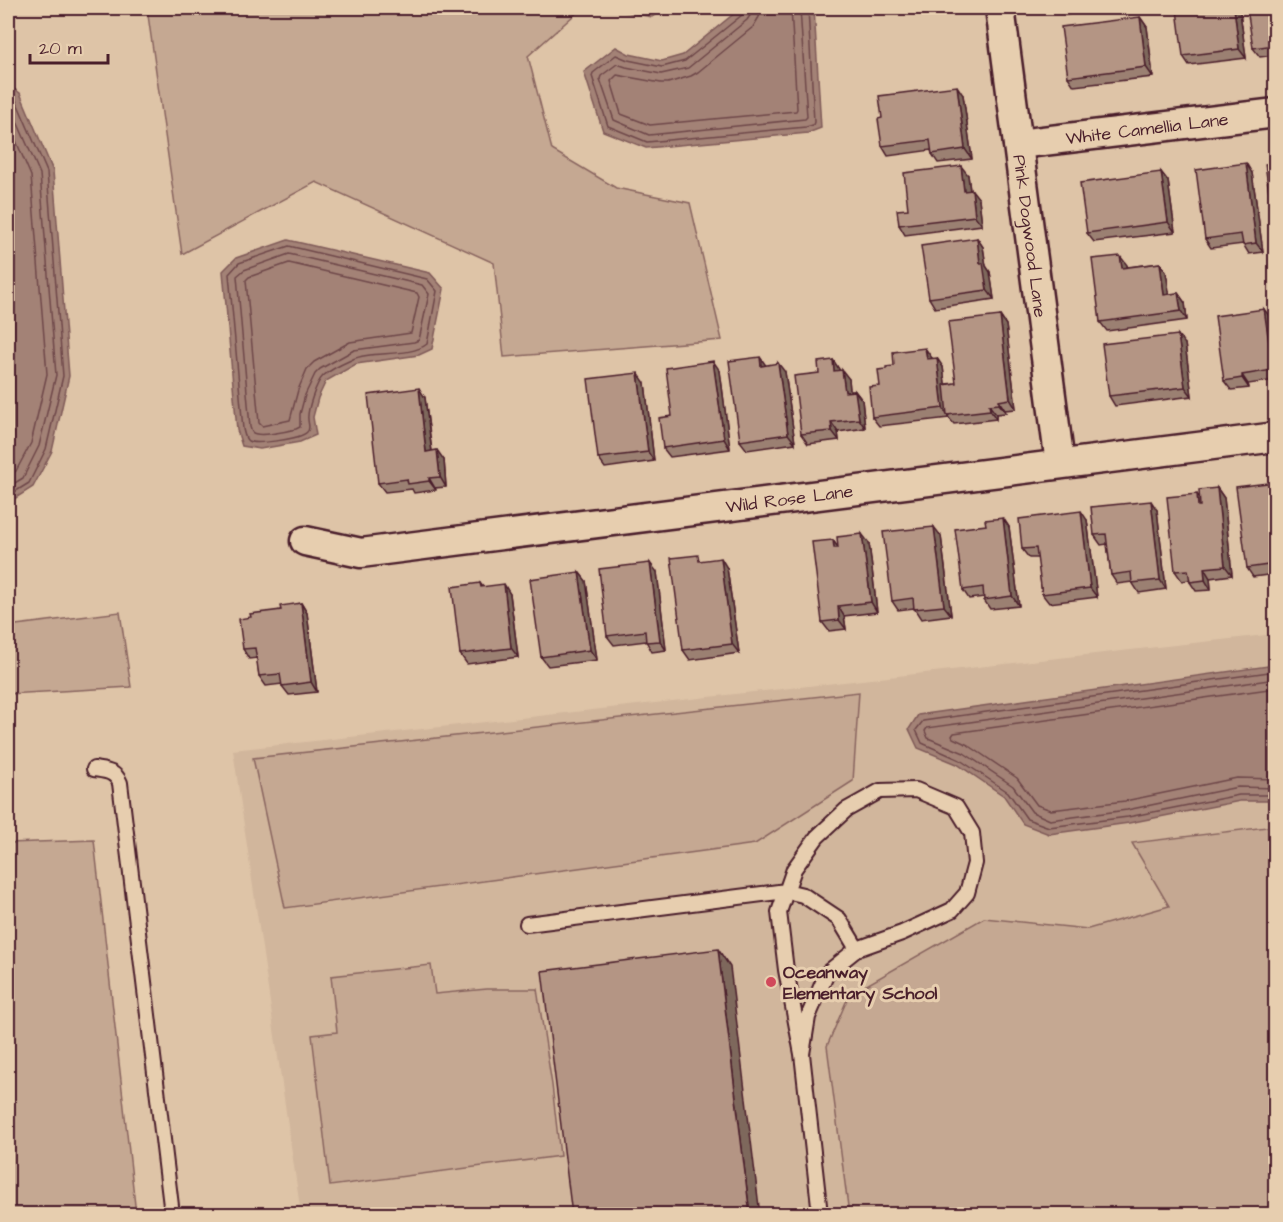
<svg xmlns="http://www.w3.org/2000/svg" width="1283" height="1222" font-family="'Architects Daughter',sans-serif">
<rect width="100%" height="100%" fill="#dec4a7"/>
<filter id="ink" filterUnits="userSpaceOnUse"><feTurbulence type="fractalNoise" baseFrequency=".0167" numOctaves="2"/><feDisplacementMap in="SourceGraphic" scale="12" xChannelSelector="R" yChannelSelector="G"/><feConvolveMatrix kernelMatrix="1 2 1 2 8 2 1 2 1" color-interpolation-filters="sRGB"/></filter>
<g filter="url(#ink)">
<!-- built -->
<path fill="#d1b69c" d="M1275 634V1214H301L233 750Z"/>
<!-- green -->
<path fill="#c5a892" stroke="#88645e" stroke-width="1.5" d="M147 8H582L528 56 552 150 616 188 690 203 722 340 504 357 494 263 316 182 182 254Z
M607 8H665L652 17Z
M120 612 131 687 8 694V626Z
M859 692 853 781 755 844 285 908 253 758Z
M1275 826V1214H849L827 1046 849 995 984 918 1088 929 1169 906 1132 843Z
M94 840 136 1214H8V843Z
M431 965 435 994 487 989H537L552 1085 560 1156 330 1186 312 1035 337 1032 331 976Z"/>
<!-- water -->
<path fill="#a38276" stroke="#7f5a58" stroke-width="1.5" d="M741 8H814L821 128 808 133 646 148 603 131 584 72 616 47 629 54 662 61 683 55Z
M8 85 20 93 53 171 69 376 52 451 33 487 8 503Z
M288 240 430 273 444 289 432 349 419 355 356 364 326 381 318 398 313 417 316 435 300 442 260 449 242 446 237 430 223 271 236 258Z
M1275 665V801H1240L1129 823 1049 834 1023 824 1004 796 957 764 918 748 909 729 918 715Z"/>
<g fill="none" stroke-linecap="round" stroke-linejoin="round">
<!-- shore -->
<path stroke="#6e4749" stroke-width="1.5" d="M744 8 742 15 685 61 662 67 628 60 616 55 593 73 592 76 608 126 647 142 806 127 813 125 814 122 808 8
M752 8 751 14 747 20 688 68 661 74 626 67 617 64 601 76 600 79 614 120 649 135 805 119 807 117 800 8
M761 8 759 17 753 27 698 72 691 76 668 83H661L617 75 611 81 621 114 650 125 796 111 797 109 791 8
M8 92 15 98 47 172 63 376 46 449 29 483 8 496
M8 101 40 174 56 375 39 446 23 478 8 487
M8 122 31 176 47 374 31 443 16 471 8 477
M289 246 427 279 437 291 427 344C410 358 370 350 351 360 342 364 330 370 323 376 316 383 307 410 308 419 308 424 311 429 307 432 301 439 256 445 248 441 245 439 244 433 243 429L229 274 239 263Z
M289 254 422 285 429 294 419 340 414 342 354 350 320 369 315 374 305 395 300 414V427L296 429C288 431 257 438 252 432 251 431 251 429 250 427L237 276 244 270Z
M289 263 417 293 419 297 411 333 350 342 314 362 307 369 298 390 290 420 262 426 259 423 246 280 249 277Z
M1276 671 923 721 916 730 922 743 960 760 1008 792 1027 819 1049 827 1128 817 1239 795H1276
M1276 679 927 728 925 731 928 738 964 753 1013 786 1032 812 1050 820 1127 810 1238 787 1276 788
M1276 688 954 733 952 736 953 738 968 745 1017 778 1037 805 1051 810 1125 801 1237 778 1276 779"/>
<!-- service casing -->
<g stroke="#4a1f2b" stroke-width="18">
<path id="service" d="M94 769C106 771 115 771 120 783L172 1214
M527 924 786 891 803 895 839 919 857 949
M802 1054 808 1017 827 973 857 949 902 933 952 910 967 893 975 863 972 833 956 807 916 790 880 791 846 810 817 837 794 869 779 912 786 970 802 1054 820 1214"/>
</g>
<!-- minor casing -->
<g stroke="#4a1f2b" stroke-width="33">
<g id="minor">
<path id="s1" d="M1000 8 1060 464"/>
<path id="s2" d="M1018 144 1276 113"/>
<path id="s3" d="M305 541 361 553 1276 437"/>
</g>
</g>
<!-- service -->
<use href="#service" stroke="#e7ceaf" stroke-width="14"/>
<!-- minor -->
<use href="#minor" stroke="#e7ceaf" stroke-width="28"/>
</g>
<!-- wall -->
<path fill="#9b8072" stroke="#4a1f2b" stroke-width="1.5" d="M1060 8H1122L1065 15Z
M1197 8H1237L1240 12 1246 58 1189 65 1183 56Z
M1275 8V55L1260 57 1253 48Z
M1140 17 1147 27 1153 77 1074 86 1068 77Z
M963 95 972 159 938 163 932 154 931 150 888 156 882 146V118Z
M1161 172 1168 181 1175 232 1094 242 1087 233Z
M1252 173 1263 252 1249 254 1243 244 1211 248 1205 239Z
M968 175 970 190 979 199 982 225 905 235 899 225 908 209Z
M977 238 983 247 986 266 990 272 994 299 935 308 929 298Z
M1160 263 1166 272 1169 294 1178 293 1185 303 1187 320 1107 331 1100 322 1127 265V267Z
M1000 316 1006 325 1016 409 1005 410 1006 413 996 414V419L954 424 949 418 879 426 872 417 880 386 886 369 932 358 943 367 945 384 956 383Z
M1271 318 1275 352V380L1248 384 1249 388 1231 390 1224 381Z
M1185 344 1192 396 1115 406 1109 396Z
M833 360 839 370 849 379 850 391H855L862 400 865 428 838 432 839 440 808 444 801 434 819 373Z
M720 371 730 449 670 457 663 448 672 416Z
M785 372 795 443 747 450 740 441Z
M645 383 654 461 605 468 598 458Z
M425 398 432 451 444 460 446 487 435 488 436 490 414 493 412 489 385 492 378 483Z
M1275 482V574L1253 577 1247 568Z
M1217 488 1224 498 1232 575 1210 578 1211 590 1196 591 1190 582 1189 580 1182 581 1175 571 1200 498Z
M1157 510 1166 589 1139 593 1132 582 1117 584 1111 575 1107 544 1101 545 1094 535Z
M1003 518 1009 527 1019 606 990 609 984 600V597L969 599 963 590 986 525Z
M1087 520 1097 597 1049 603 1042 594 1038 558H1029L1022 549Z
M941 536 951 615 921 619 914 608 898 610 892 601Z
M869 543 877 612 844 616 846 629 829 631 822 622 838 547Z
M702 561 727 568 739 653 690 660 683 650Z
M579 572 586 581 597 660 548 666 541 657Z
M657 572 666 650 652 652 646 641 614 645 607 636Z
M480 583 483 587 510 594 518 657 467 664 460 654Z
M301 603 307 613 317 692 289 695 282 686V684L266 686 259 676 257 658 249 659 243 649 251 617 281 610Z"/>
<!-- shaded-wall -->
<path fill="#7e685c" stroke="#4a1f2b" stroke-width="1.5" d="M1234 8H1237L1240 12 1246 58 1239 49Z
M1140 17 1147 27 1153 77 1146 67Z
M957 86 963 95 972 159 965 149Z
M1246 163 1252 173 1263 252 1256 243Z
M961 166 968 175 971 200 964 191Z
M1161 172 1168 181 1175 232 1168 222Z
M972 190 979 199 982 225 975 216Z
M977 238 983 247 986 266 990 272 994 299 987 290 980 263Z
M1120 256 1127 265 1128 277 1122 268Z
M1160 263 1166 272 1171 304 1164 295Z
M1178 293 1185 303 1187 320 1181 311Z
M1264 309 1271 318 1275 352V374L1273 370Z
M1000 316 1006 325 1016 409 1010 399Z
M1178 335 1185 344 1192 396 1185 387Z
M925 348 932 358 933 369 927 359Z
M760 357 767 367 761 366Z
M937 358 943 367 949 415H947L949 418 943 408Z
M833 360 839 369 840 380 834 371Z
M713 361 720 371 730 449 724 439Z
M778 363 785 372 795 443 788 434Z
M842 370 849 379 851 401 845 392Z
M638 373 645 383 654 461 648 452Z
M1242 375 1248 384 1249 388 1242 378Z
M419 388 425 398 433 461 426 452Z
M855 391 862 400 865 428 859 419Z
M999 401 1005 410 1006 413 999 404Z
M989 405 996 414V419L990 410Z
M831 422 838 432 839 440 832 431Z
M437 450 444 460 446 487 440 477Z
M429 478 435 488 436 490 429 481Z
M1217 488 1224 498 1232 575 1225 566Z
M1197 494 1203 503 1205 515 1198 506Z
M1151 501 1157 510 1166 589 1160 580Z
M1081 511 1087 520 1097 597 1090 588Z
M1003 518 1009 527 1019 606 1012 596Z
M934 527 941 536 951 615 944 606Z
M862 534 869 543 877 612 871 602Z
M833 540 839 549 834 548Z
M721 558 727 568 739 653 732 644Z
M650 563 657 572 666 650 660 641Z
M1204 568 1210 578 1211 590 1205 580Z
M579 572 586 581 597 660 590 650Z
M504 584 510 594 518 657 511 648Z
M301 603 307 613 317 692 311 682Z
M838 606 844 616 846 629 839 620Z
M718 949 730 967 760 1215H750Z"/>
<!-- building -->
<path fill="#b49584" stroke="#4a1f2b" stroke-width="1.5" d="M1197 8H1234L1239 49 1183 56 1177 10Z
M1247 8H1275V45L1253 48Z
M1140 17 1146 67 1068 77 1061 27Z
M957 86 965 149 932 154 930 140 882 146 878 119 882 118 879 96Z
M1275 162V229H1274L1265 164Z
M1246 163 1256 243 1243 245 1241 234 1205 239 1196 170Z
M961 166 964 191 972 190 975 216 899 225 897 210 908 209 904 173Z
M1161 172 1168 222 1087 233 1080 183Z
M977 238 980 263H983L987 290 929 298 921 246Z
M1120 256 1122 268 1160 263 1164 295 1178 293 1181 311 1100 322 1092 259Z
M1264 309 1273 370 1242 375V378L1224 381 1215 316Z
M1000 316 1010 399 999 401V404L989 405 990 410 947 415 944 385 956 383 948 322Z
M1178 335 1185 387 1109 396 1102 344Z
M925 348 927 359 937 358 943 408 872 417 869 387 880 386 878 370 886 369V367L894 366 893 352Z
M760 357 761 366 778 363 788 434 740 441 729 361Z
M833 360 834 371 842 370 845 392 855 391 859 419 831 422 832 431 801 434 794 376 819 373 818 362Z
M713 361 724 439 663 448 659 418 672 416 666 368Z
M638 373 648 452 598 458 588 379Z
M419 388 426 452 437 450 440 477 429 478V481L408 484 407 479 378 483 368 395Z
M1275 482V564L1247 568 1236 487Z
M1217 488 1225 566 1204 568 1205 580 1190 582 1188 570 1175 571 1167 497 1197 494 1198 506H1200L1199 490Z
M1151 501 1160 580 1132 583 1131 572 1111 575 1106 534 1094 535 1091 507Z
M1081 511 1090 588 1042 594 1036 548 1022 549 1019 519Z
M1003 518 1012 596 984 600 983 587 963 590 955 529 986 525 985 520Z
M934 527 944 606 914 609 913 598 892 601 883 532Z
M862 534 871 602 838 606 839 620 822 622 812 542 833 540 834 548H838L837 537Z
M698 555 699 561 721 558 732 644 683 650 671 558Z
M650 563 660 641 646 642 645 631 607 636 599 569Z
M579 572 590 650 541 657 530 579Z
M480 583 481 587 504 584 511 648 460 654 452 587Z
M301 603 311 682 282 686 280 674 259 676 255 648 243 649 239 619 251 617 250 614 281 610 280 606Z
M718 949 750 1215H572L542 971Z"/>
</g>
<!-- markers -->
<circle fill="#d1495b" stroke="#e7ceaf" stroke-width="2" cx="771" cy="982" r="6"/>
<g text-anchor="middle" stroke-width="6" stroke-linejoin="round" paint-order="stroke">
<!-- street labels -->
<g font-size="18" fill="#4a1f2b" stroke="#e7ceaf">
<text dy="6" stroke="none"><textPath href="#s2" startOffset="130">White Camellia Lane</textPath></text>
<text dy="6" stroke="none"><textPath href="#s1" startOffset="230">Pink Dogwood Lane</textPath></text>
<text dy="6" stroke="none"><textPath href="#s3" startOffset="489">Wild Rose Lane</textPath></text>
</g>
<!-- poi labels -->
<g font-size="18" font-weight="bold" fill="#4a1f2b" stroke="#e7ceaf" text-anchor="start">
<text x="783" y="978">Oceanway<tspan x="783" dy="21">Elementary School</tspan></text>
</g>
</g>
<!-- margin -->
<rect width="1283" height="1222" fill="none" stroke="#e7ceaf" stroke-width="30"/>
<rect x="15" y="15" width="1253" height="1192" fill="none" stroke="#4a1f2b" stroke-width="2" filter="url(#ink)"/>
<!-- scale -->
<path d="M30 54v9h78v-9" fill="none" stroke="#4a1f2b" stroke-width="3"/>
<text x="39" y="54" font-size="18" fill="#4a1f2b" stroke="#e7ceaf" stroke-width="4.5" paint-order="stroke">20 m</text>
</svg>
